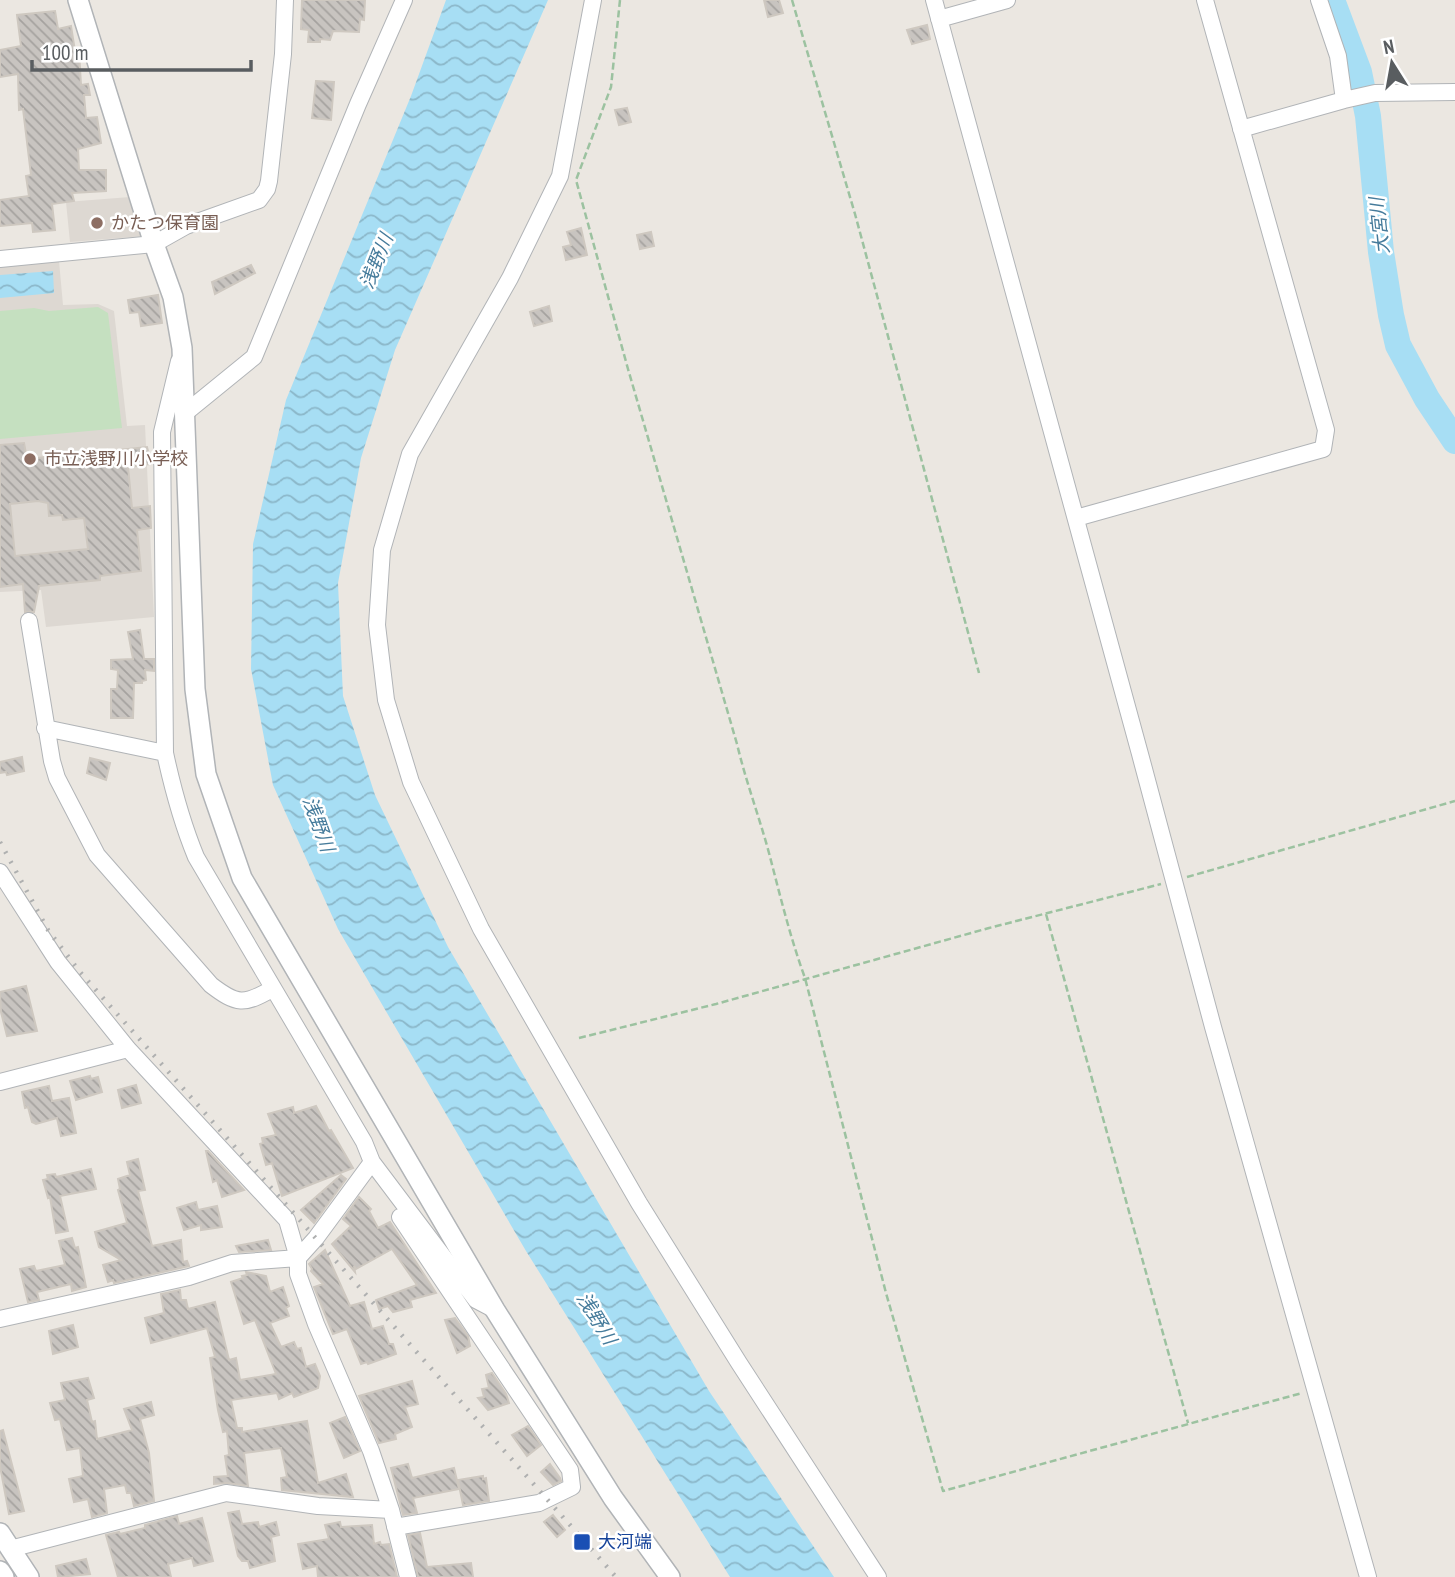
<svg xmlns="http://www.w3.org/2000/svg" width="1455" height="1577" font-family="'PT Sans Narrow','Noto Sans JP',sans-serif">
<defs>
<pattern id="water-waves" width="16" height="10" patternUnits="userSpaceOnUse" patternTransform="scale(1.75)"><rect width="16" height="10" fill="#a7def4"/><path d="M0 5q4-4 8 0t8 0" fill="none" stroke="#8bb7c9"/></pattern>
<pattern id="building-back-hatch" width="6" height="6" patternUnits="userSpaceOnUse" patternTransform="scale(1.75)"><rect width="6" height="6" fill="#c8c4c0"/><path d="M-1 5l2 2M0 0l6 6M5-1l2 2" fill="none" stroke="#a5a29f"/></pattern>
</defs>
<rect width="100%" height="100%" fill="#ebe7e1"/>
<!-- education -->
<path fill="#ddd8d2" d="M130 197 144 236 70 242 66 202Z
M59 261 63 305 98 304 114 311 127 426 145 425 154 617 46 627 41 590 0 592V267Z"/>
<!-- garden -->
<path fill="#c5e0c0" d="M98 307 108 313 122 428 0 439V311L34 308 49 311Z"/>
<!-- water -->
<path fill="url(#water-waves)" d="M446 0H548L395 350 361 458 338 583 343 696 375 795 448 947 709 1391 834 1577H730L526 1251 338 929 273 785 251 669 253 544 286 400 411 96Z
M53 271 54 293 0 298V275Z"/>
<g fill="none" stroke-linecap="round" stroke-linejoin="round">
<!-- river -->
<path stroke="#a7def4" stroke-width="26" d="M1332 0 1359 72 1368 116 1381 252 1391 315 1398 345 1427 399 1455 441"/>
</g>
<!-- building -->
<path fill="url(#building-back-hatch)" stroke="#cec8c0" stroke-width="2" fill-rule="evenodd" d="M302 0H365L364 20 360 19 359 32 333 31 330 40 320 39V42H308L309 30 301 29Z
M764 0H779L783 13 768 17Z
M55 11 58 29 71 26 75 51H79L81 85 88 84 90 95H84L86 118 97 117 101 143 78 149 79 170H106V191L72 193 74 201 52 204 55 230 33 232 32 223 0 226V200L29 196 26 176 31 175 23 109 19 110 18 74 0 77V50L21 46 17 15Z
M927 25 930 39 912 44 907 30Z
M316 81 334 82 331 120 312 118Z
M627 108 631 122 619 125 615 110Z
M581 228 587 255 566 260 563 247 571 245 567 232Z
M651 232 654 246 640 249 637 235Z
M251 265 255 273 215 294 212 282Z
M158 295 162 323 141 326 139 312 130 313 128 300Z
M549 306 552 321 534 326 530 312Z
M24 443 27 459 147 447 151 464 128 467 132 508 150 506 151 528 137 530 141 571 100 576V580L39 586 34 612H25L23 584 0 587V445ZM38 501 48 503 49 516 62 515 63 520 84 518 88 549 15 556 10 504Z
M140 630 144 659H154V671L145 670 146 680 142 681V683H134L133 718H111V689H117L118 670 111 669V660L133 659 128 632Z
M22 757 24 771 7 775 6 772 0 773V762Z
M90 758 110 763 106 780 87 773Z
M26 986 37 1031 7 1036 1 1012 0 992Z
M90 1076 91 1079 98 1077 102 1092 76 1100 70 1081Z
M136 1085 141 1103 122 1108 118 1090Z
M49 1086 52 1101 69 1098 76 1133 61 1136 57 1118 36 1124 32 1122 28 1107 25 1108 22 1092Z
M316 1106 329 1131 331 1130 353 1168 282 1196 272 1163 266 1165 260 1144 263 1143 262 1138 276 1135 268 1114 293 1107 294 1113Z
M206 1151H208L244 1190 222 1197 217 1180 213 1182Z
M138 1159 145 1190 138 1191 152 1246 181 1240 183 1262 187 1261 189 1266 114 1283 113 1280 108 1282 103 1265 121 1260 99 1247 95 1232 127 1223 118 1190 120 1189 118 1179 130 1175 127 1162Z
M91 1169 96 1189 60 1196 68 1231 56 1233 50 1197 48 1198 43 1180 48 1179 47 1175 55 1174 56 1177Z
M341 1175 346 1179 314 1223 301 1210Z
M359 1197 371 1209 369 1211 378 1228 390 1222 436 1293 410 1300 412 1307 393 1312 388 1306 379 1309 376 1300 417 1285 392 1249 356 1269 354 1266 355 1272 332 1244 351 1226 343 1219Z
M196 1202 198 1210 217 1206 222 1227 201 1230V1225L184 1230 177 1208Z
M72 1238 75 1248 78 1247 86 1287 72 1291 71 1284 37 1292 39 1300 28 1302 20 1269 34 1266 36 1271 65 1265 59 1241Z
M268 1240 271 1250 239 1252 236 1246Z
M325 1250 350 1306 364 1302 372 1329 383 1326 389 1344H393L396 1354 368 1364 367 1362 361 1364 347 1329 333 1334 314 1287 323 1284 311 1271 312 1269 309 1264Z
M246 1272 266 1276 270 1292 283 1287 289 1306 286 1308 289 1316 270 1323 281 1347 294 1342 297 1349 301 1348 306 1367 315 1364 320 1376 318 1388 294 1397 292 1393 279 1399 277 1393 231 1400 237 1428H242V1432L307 1421 318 1483 346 1474 353 1497 282 1490 281 1478 287 1477 281 1448 244 1453 248 1486 227 1483 214 1484V1477L228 1476 225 1456 229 1455 227 1431 223 1432 218 1410 210 1358 215 1357 207 1328 151 1343 145 1318 164 1313 161 1294 180 1290 181 1300H186L188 1309 215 1302 229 1360 236 1358 240 1380 276 1374 255 1320 244 1324 231 1282 243 1278 242 1276 247 1275Z
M455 1318 468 1336 470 1346 457 1353 445 1320Z
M73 1325 78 1347 53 1354 49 1331Z
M492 1373 506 1394 509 1403 488 1410 478 1398 484 1397 482 1389 489 1388 486 1375Z
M88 1378 94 1398 87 1400 92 1422 95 1421 97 1439 132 1430 124 1409 151 1402 154 1415 140 1419 149 1453 154 1501 134 1506 131 1493H127L125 1485 104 1489 107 1513 92 1517 88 1499 74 1502 69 1479 83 1476 80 1448 67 1450 60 1419 55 1420 50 1403 65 1400 61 1383Z
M412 1381 418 1404 405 1407 412 1427 395 1434 396 1439 379 1443 359 1396Z
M345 1417 360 1451 344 1458 330 1423Z
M528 1426 541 1445 527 1456 512 1435Z
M3 1430 24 1511 9 1514 0 1466V1431Z
M408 1464 412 1478 454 1468 459 1489 413 1498 417 1513 403 1515 391 1468Z
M550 1464 560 1478 561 1481 553 1485 541 1472Z
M483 1476V1479L486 1478 489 1501 463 1505 458 1480Z
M239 1511 242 1524 258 1522 259 1527 276 1522 279 1535 271 1537 275 1561 250 1568 248 1561H242L238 1556 228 1513Z
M553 1515 565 1530 557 1537 544 1522Z
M177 1516 179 1524 202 1518 213 1561 194 1566 192 1558 168 1564 171 1577H118L106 1535 119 1532 120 1534 145 1528V1525Z
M340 1522 341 1527 372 1525 374 1544 380 1542 381 1545 389 1544 397 1577H318L317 1566 303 1569 298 1544 329 1539 325 1525Z
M420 1533 427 1567 471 1563 473 1577H418L408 1535Z
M86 1559 90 1574 58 1577 56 1566Z"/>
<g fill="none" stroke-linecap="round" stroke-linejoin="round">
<!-- minor casing -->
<g stroke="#b1b4b7" stroke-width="18">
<path id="minor" d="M593 0 560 176 510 278 410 454 382 550 377 625 386 700 411 782 481 929 639 1203 739 1363 878 1577
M934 0 1140 754 1213 1027 1368 1577
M1319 0 1338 56 1344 100 1375 93 1455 92
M939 19 1007 0
M1241 129 1344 100
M0 259 154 244 186 226 259 200 267 189 269 181 283 54 285 0
M179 361 162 432 165 753C173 790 182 823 196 857L364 1142 372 1162
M184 414 254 357 358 104 404 0
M1076 518 1323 449 1326 430 1205 0
M29 621 52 761 57 778 97 855 211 985C237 1005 244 1005 272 989
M45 728 165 753
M0 872 58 962 128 1049 287 1220 298 1258V1274L316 1324 371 1451 391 1510 408 1577
M0 1082 128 1049
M0 1319 189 1277 232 1263 298 1258 316 1238 372 1162 476 1300 495 1310
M395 1527 539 1503 572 1487 570 1470 400 1217
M10 1549 226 1493 318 1506 391 1510"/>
</g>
<!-- tertiary casing -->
<g stroke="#b1b4b7" stroke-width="22">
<path id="tertiary" d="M78 0 154 244 173 297 182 348 195 689 206 774 242 878 495 1310 613 1498 670 1577
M0 1533 29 1577
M0 1571 4 1577"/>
</g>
<!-- path -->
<path stroke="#9cc2a0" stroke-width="2.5" stroke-dasharray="7 3.5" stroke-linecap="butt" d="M620 0 611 87 576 180 628 369 737 744C746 782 759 816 769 853 780 895 790 937 805 978L886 1293 943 1491 1302 1393
M792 0 855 214 979 673
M1187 877 1455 801
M1046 914 1188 1423
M579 1038 716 1004 989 928 1161 884"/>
<!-- minor -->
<use href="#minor" stroke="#fff" stroke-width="16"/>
<!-- tertiary -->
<use href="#tertiary" stroke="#fff" stroke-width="19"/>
<!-- rail -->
<path stroke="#afb0b0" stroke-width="4.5" stroke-dasharray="2 9" stroke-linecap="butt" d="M0 842 48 930 80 972 616 1577"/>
</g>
<!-- markers -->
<g fill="#8d6e63" stroke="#fff" stroke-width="2.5">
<circle cx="97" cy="223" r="7"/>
<circle cx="30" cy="459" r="7"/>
</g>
<rect fill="#1a4fb4" stroke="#fff" stroke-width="2.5" x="573" y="1533" width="18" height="18" rx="3.5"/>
<g text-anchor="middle" stroke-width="5" stroke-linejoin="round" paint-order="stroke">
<!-- education labels -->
<g font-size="18" fill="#785e54" stroke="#fff" text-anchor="start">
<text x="111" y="229">かたつ保育園</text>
<text x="44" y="465">市立浅野川小学校</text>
</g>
<!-- transit labels -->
<g font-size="18" fill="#164399" stroke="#fff" text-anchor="start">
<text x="598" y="1548">大河端</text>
</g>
<!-- water labels -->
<g font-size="19" font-style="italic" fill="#457b9b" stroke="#fff">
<text transform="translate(1379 226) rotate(-96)" y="7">大宮川</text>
<text transform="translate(376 261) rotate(-68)" y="7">浅野川</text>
<text transform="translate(319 824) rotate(70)" y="7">浅野川</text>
<text transform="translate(597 1318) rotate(59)" y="7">浅野川</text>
</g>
</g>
<!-- north arrow -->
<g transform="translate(1392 63) rotate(349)" stroke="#ffffff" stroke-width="5" paint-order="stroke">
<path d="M0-5L12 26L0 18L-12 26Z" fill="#595d60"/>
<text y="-10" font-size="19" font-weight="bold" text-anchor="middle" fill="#595d60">N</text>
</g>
<!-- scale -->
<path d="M32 60v10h219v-10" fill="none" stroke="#595d60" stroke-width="3.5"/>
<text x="42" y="60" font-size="21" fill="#595d60" stroke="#ffffff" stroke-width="5" paint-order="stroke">100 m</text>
</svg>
